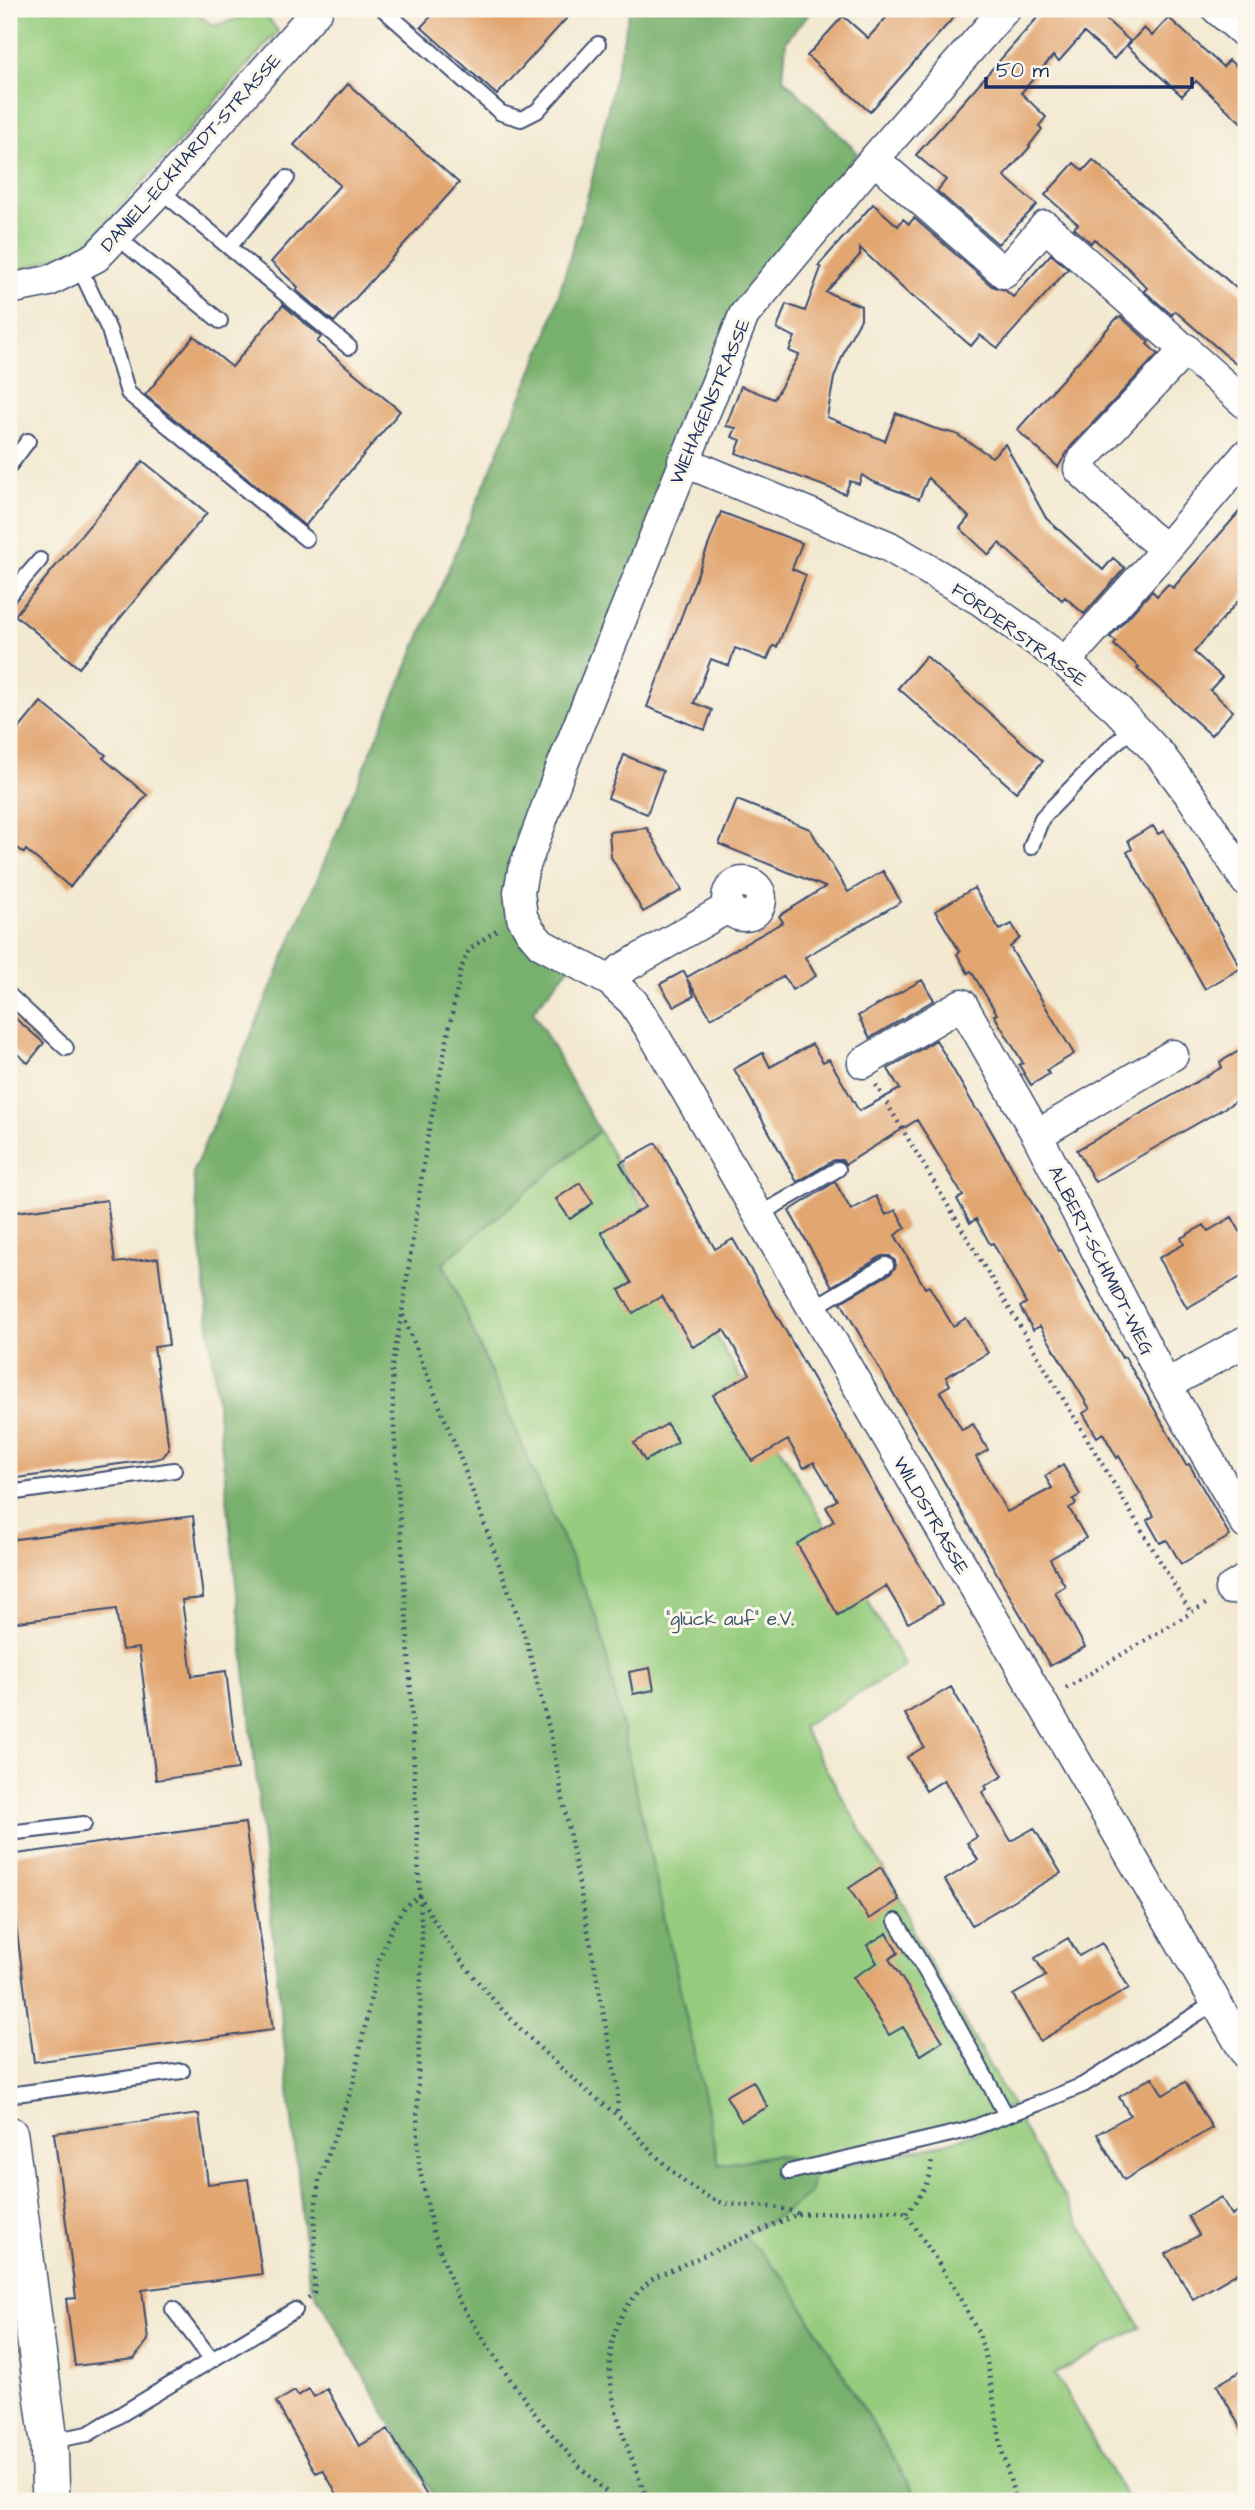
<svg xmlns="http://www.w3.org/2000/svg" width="1255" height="2510" font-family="'Architects Daughter',sans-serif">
<rect width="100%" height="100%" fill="#fbf7ec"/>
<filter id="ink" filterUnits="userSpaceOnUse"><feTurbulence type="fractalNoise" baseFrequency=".0143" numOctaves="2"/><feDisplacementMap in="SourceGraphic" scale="14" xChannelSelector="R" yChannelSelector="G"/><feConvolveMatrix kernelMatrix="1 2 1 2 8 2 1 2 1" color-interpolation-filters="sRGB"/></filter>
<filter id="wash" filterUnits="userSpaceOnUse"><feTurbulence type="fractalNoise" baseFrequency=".00686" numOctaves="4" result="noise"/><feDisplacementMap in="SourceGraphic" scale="28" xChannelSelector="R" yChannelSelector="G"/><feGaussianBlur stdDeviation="1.57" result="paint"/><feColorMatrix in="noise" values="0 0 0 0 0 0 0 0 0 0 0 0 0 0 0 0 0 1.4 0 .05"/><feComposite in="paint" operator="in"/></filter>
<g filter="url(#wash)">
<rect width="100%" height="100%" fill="#f3e9d1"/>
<!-- green -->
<path fill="#95cc7e" stroke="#587e6e" stroke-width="2" d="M9 9H189L214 26 263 11 278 31 89 243 39 264 9 272Z
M599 1131 905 1666 802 1727 909 1914 913 1933 1012 2105 986 2119 809 2162 775 2155 719 2165 599 1623 443 1262Z
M1018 2119 1141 2327 1055 2374 1128 2501H919L786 2279 744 2236 790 2209 813 2172 940 2145Z"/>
<!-- forest -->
<path fill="#78b06d" stroke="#4a7066" stroke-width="2" d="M630 9H813L786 41 783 78 858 153 776 260 515 893 572 964 533 1011 599 1131 443 1263 599 1623 719 2165 775 2155 809 2162 813 2172 810 2193 790 2209 744 2236 786 2279 919 2501H436L309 2282 193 1172 546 339 591 184Z"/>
<g id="blocks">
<!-- building -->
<path fill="#e2a671" d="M438 9H575L497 95 421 27Z
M894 9H961L870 112 807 56 843 16 868 38Z
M1045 9H1105L1100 14 1130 41 1114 59 1084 33 1059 61 1053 56 1021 93 1046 117 1039 126 1042 129 1029 146 1030 147 1004 176 1037 205 998 244 937 191 946 180 916 155Z
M1169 18 1223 67 1229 60 1246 75V127L1196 81 1182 96 1127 46 1144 28 1152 36Z
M348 84 459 183 334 322 296 290 298 287 271 262 340 185 294 145Z
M1093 160 1246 297V352L1236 364 1175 311 1172 315 1144 291 1147 288 1128 268 1094 239 1091 243 1074 228 1078 224 1045 195 1074 163 1083 171Z
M873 204 898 226 903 219 909 224 914 218 992 286 1005 290 1013 297 1051 254 1068 269 998 348 980 335 971 346 913 296 912 297 860 248V255L826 292 861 306V319L848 342 834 378 827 417 885 441 896 413 933 428 956 434 992 457 1005 444 1046 518 1103 570 1113 558 1125 568 1084 614 1065 597 1062 600 999 543 989 555 960 528 969 517 928 478 919 499 871 481 862 475 859 484 850 481 845 494 736 453 741 440 732 437 736 428 726 426 741 386 774 399 799 355 789 351 795 337 777 329 786 304 805 311 821 268 818 266Z
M283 305 321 337 317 342 400 411 305 526 145 395 194 336 232 367Z
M1121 317 1149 342 1147 344 1158 354 1071 446 1058 467 1017 430 1117 318Z
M143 461 207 513 79 668 15 615Z
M1246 504V592L1194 652 1222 677 1210 690 1233 711 1211 735 1137 669 1139 667 1114 645 1116 642 1110 637 1152 591 1157 596 1168 584 1173 588Z
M721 512 802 543 792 569 806 575 777 647 773 646 767 660 735 648 729 666 711 659 694 703 712 710 705 730 647 707Z
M926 656 1043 761 1016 792 898 688Z
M41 702 106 755 103 758 147 795 70 887 26 850 24 853 9 841V741Z
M624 755 663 771 647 814 608 798Z
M737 800 810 829 848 892 883 871 901 902 805 957 816 976 792 990 784 976 711 1018 687 979 694 996 674 1007 660 984 684 971 687 977 783 922 779 916 825 887 719 844Z
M1153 826 1158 834 1164 831 1241 968 1205 989 1127 852 1132 849 1128 840Z
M647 828 682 890 643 912 611 857 609 832Z
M974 888 1000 930 1012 924 1020 938 1010 947 1074 1054 1047 1070 1049 1074 1031 1085 1019 1065 1023 1063 994 1015 997 1014 971 971 968 973 957 954 960 952 935 911Z
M922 980 934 1000 870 1038 858 1016Z
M9 1013 44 1043 28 1063 9 1047Z
M936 1040 976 1109 981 1113 1059 1251 1061 1250 1122 1358 1125 1357 1186 1465 1189 1464 1230 1536 1181 1564 1167 1540 1160 1543 1147 1520 1154 1516 1119 1456 1117 1458 1103 1433 1097 1437 1083 1413 1090 1409 1040 1326 1033 1330 1020 1307 1026 1303 993 1243 990 1244 976 1219 970 1223 957 1199 963 1196 917 1120 846 1164 842 1160H834L797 1182 734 1069 763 1053 770 1067 812 1044 823 1062 829 1059 859 1111 900 1089 888 1069Z
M1246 1047V1110L1240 1099 1095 1182 1077 1150 1212 1073 1222 1067 1220 1062Z
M656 1143 715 1249 733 1239 942 1604 908 1623 886 1586 838 1615 797 1544 834 1521 826 1507 837 1500 814 1462 804 1468 788 1440 752 1461 713 1395 750 1374 724 1330 693 1347 662 1296 633 1313 619 1290 632 1283 601 1232 645 1207 620 1163Z
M835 1182 851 1210 876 1196 886 1215 896 1210 906 1228 895 1235 925 1288 929 1286 953 1326 966 1318 988 1353 946 1377 950 1385 940 1391 962 1430 973 1424 988 1450 976 1457 1007 1512 1052 1488 1045 1476 1063 1465 1080 1495 1073 1499 1076 1504 1069 1508 1086 1538 1050 1559 1065 1586 1055 1592 1085 1647 1050 1666 841 1302 891 1273 896 1266 895 1261 890 1256H882L832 1286 789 1211Z
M580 1183 593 1203 570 1219 556 1199Z
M107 1200 115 1263 158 1258 169 1345 154 1347 169 1449 163 1457 156 1459 9 1479V1213Z
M1232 1217 1246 1242V1274L1187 1308 1159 1258 1184 1244 1181 1238 1204 1225 1208 1231Z
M667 1424 678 1442 645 1461 634 1443Z
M193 1516 203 1598 182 1600 192 1676 226 1671 238 1769 156 1780 139 1648 122 1650 116 1609 9 1623V1540Z
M650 1668 654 1690 633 1694 629 1672Z
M951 1687 1003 1776 985 1786 987 1789 982 1792 1011 1841 1034 1828 1061 1873 972 1925 945 1880 978 1860 967 1843 977 1837 944 1780 926 1791 907 1757 924 1747 905 1714Z
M245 1823 273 2030 34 2062 9 1871V1855Z
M881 1867 899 1900 869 1919 849 1888Z
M887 1933 898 1953 889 1959 943 2041 921 2055 903 2027 889 2035 853 1977 877 1963 867 1945Z
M1068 1938 1079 1956 1102 1943 1129 1988 1040 2041 1013 1995 1046 1976 1035 1958Z
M1152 2077 1163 2095 1185 2082 1212 2128 1124 2180 1097 2134 1130 2115 1119 2097Z
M753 2081 768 2107 741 2121 726 2096Z
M199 2114 208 2184 248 2179 262 2274 142 2290 148 2340 134 2359 75 2366 66 2299 76 2298 54 2133Z
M1221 2197 1232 2215 1246 2206V2268L1193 2299 1166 2254 1199 2235 1188 2216Z
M1246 2368V2438L1217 2385Z
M309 2389 314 2397 327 2389 359 2446 388 2429 430 2501H341L323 2470 316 2473 276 2402 295 2391 298 2396Z"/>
</g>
</g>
<g filter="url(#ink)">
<use href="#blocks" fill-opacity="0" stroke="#3b4b6f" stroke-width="2"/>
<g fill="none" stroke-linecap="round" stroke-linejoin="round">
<!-- service casing -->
<g stroke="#3b4b6f" stroke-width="18">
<path id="service" d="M383 9 501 113 521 119 537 111 598 44
M160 190 349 347
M117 237 220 321
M230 246 287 178
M79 267 109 330 128 393 306 539
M9 466 28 441
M9 596 40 560
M1031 847 1042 818 1113 745 1135 727
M9 995 66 1048
M759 1215 838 1169
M813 1308 886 1265
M9 1493 174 1470
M9 1833 84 1824
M896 1921 955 2021 1006 2115
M9 2095 182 2071
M789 2172 964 2131 1037 2104 1083 2085 1216 2002
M173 2309 212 2360
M50 2441 88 2434 295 2310"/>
</g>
<!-- minor casing -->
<g stroke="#3b4b6f" stroke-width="33">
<path id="minor" d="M1005 9 874 159 744 315 558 776 523 871 519 892 522 917 530 931 541 944 610 981 633 1002 651 1030 1246 2054
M1217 9 1246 34
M874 159 1004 273 1045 226 1246 404
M9 289 49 281 96 257 160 190 318 9
M683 461 888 546 980 600 1065 662 1117 709 1160 755 1193 799 1246 881
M1166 549 1147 534 1079 469 1084 458 1186 349
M1065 662 1166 549 1246 455
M727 899a17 17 0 1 1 34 0a17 17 0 1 1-34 0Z
M610 981 622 969 729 907
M863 1063 962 1004 1037 1135
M1246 1341 1166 1385 1246 1524
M1166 1385 1037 1135 1173 1055
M1230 1589 1246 1579"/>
</g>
<!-- tertiary casing -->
<g stroke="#3b4b6f" stroke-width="40">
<path id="tertiary" d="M9 2135 49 2441 51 2501"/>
</g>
<!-- path -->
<path stroke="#3b4b6f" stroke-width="4.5" stroke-dasharray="2 5" stroke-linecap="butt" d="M876 1085 1191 1613
M403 1315 459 1454 526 1639 551 1736 618 2090 617 2115
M1066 1688 1209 1602
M906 2213C921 2196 931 2181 932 2158
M798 2214 892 2210 906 2213 955 2289 979 2334 988 2366 1002 2451 1016 2501
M308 2298 314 2293 315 2210 319 2180 353 2085 378 1962 392 1927 404 1907 420 1896 409 1657 393 1413 392 1367 402 1313 427 1140 461 969 469 950 499 928
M616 2501 578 2465 539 2419 505 2372 458 2300 433 2231 419 2166 417 2115 422 1940 420 1896C459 1970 519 2031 581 2086 593 2097 607 2106 619 2117 649 2146 675 2183 715 2200 738 2210 771 2201 798 2214L655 2277C576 2339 619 2424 648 2501"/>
<!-- service -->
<use href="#service" stroke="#fff" stroke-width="14"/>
<!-- minor -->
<use href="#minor" stroke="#fff" stroke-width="30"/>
<!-- tertiary -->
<use href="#tertiary" stroke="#fff" stroke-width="37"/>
</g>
</g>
<g text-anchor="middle" stroke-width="6" stroke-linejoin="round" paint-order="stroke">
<!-- street labels -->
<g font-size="19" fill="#1b2f5e" stroke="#fbf7ec">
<text transform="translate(190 152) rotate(-48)" y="7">DANIEL-ECKHARDT-STRASSE</text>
<text transform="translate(709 401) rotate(-67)" y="7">WIEHAGENSTRASSE</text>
<text transform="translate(1020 634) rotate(36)" y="7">FÖRDERSTRASSE</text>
<text transform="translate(1102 1260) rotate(63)" y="7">ALBERT-SCHMIDT-WEG</text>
<text transform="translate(932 1515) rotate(60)" y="7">WILDSTRASSE</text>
</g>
<!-- park labels -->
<g font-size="19" fill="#3a5666" stroke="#fbf7ec">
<text x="730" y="1625">"glück auf" e.V.</text>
</g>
</g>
<!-- margin -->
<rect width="1255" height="2510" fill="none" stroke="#fbf7ec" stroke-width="35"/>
<!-- scale -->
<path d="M986 77v10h206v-10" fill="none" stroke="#1b2f5e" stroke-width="3.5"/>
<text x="996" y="77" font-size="21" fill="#1b2f5e" stroke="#fbf7ec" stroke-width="5" paint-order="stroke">50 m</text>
</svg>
